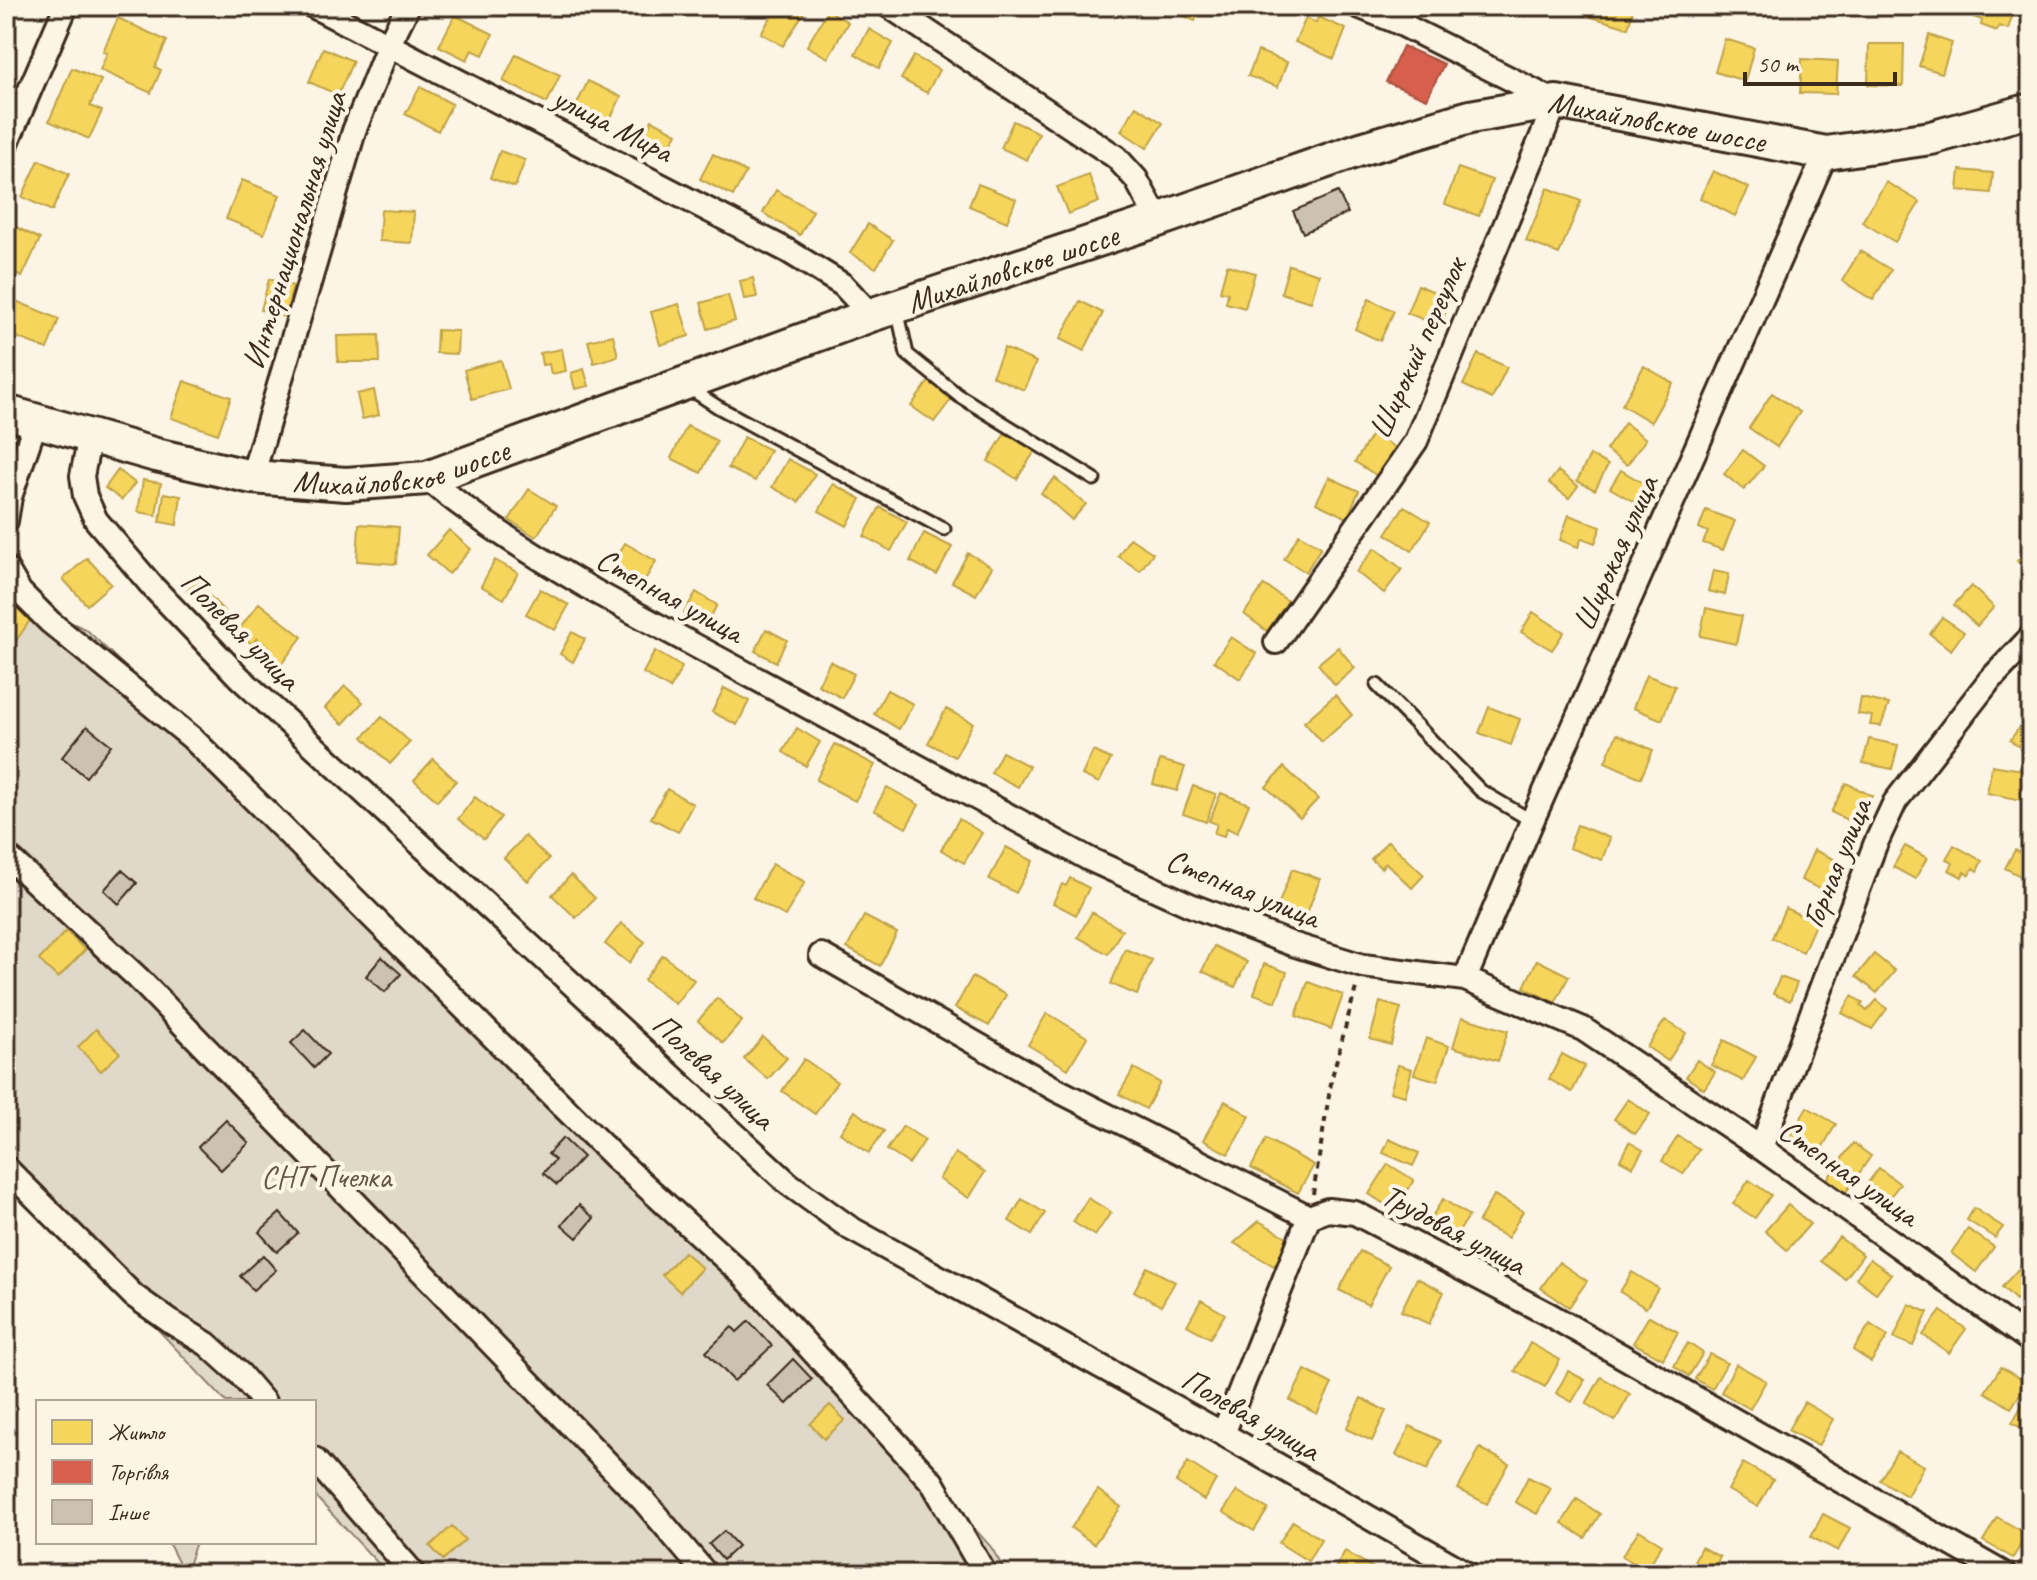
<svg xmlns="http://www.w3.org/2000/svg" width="2037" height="1580" font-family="Caveat,sans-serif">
<rect width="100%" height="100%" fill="#fcf5e5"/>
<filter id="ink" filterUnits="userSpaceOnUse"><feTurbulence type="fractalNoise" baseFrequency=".0125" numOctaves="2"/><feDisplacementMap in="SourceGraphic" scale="16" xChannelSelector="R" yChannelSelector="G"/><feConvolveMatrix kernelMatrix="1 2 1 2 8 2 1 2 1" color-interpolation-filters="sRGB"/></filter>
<g filter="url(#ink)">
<!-- green -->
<path fill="#e0d8c8" stroke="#8e8173" stroke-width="2" d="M6 591 87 630 719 1241 991 1547 1007 1574H388L314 1495V1402H226L6 1168Z
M168 1542H196L185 1574H184Z"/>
<!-- homes -->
<path fill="#f6d55c" stroke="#bea249" stroke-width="2" d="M778 6H808L783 46 761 33Z
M1169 6H1202L1195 21 1168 9Z
M1499 6H1528L1525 16Z
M1577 6H1634L1628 28 1575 12Z
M1977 6 2015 8 2008 29 1999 26 1997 31 1981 25 1982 20 1973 17Z
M828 10 848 22 828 58 807 46Z
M455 15 493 34 483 55 472 50 467 60 439 46Z
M1318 17 1346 29 1334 59 1295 42 1306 18 1316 23Z
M118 18 167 41 155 67 161 70 151 93 100 70 107 53 103 51Z
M869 29 893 43 879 68 855 54Z
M1929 35 1952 43 1942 73 1919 66Z
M1725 39 1754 48 1745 81 1715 72Z
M1869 44H1904L1903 86 1868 85Z
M323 48 353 61 338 95 309 82Z
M1258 51 1287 62 1278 87 1248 76Z
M516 54 560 75 547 103 503 81Z
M914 56 939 70 927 93 901 79Z
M1802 59 1838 61 1836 94 1800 93Z
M72 68 101 80 90 106 102 111 89 139 49 121Z
M588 81 621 97 607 126 574 110Z
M420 87 452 104 438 131 405 114Z
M1136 106 1163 123 1147 148 1121 131Z
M652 120 677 133 663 158 639 144Z
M1013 121 1039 133 1027 160 1001 148Z
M500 151 525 160 515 187 490 178Z
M713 154 746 172 733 196 700 179Z
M39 160 69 174 52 211 22 197Z
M1458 168 1492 180 1479 216 1445 204Z
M1960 170 1993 173 1991 193 1958 190Z
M1713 171 1749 188 1735 216 1700 198Z
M1089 175 1099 202 1068 214 1057 187Z
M242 180 280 195 264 234 226 219Z
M1886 182 1920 202 1895 242 1862 222Z
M978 184 1016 199 1007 222 969 206Z
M1548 188 1581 201 1559 254 1526 241Z
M776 190 813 211 800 235 763 213Z
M381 210 414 212 412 243 379 241Z
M10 224 40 239 22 277 6 268V231Z
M868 224 893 240 876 268 850 253Z
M1860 251 1891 270 1873 300 1842 281Z
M1227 265 1255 273 1245 308 1226 303 1228 293 1220 291Z
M1289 265 1319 274 1311 302 1281 293Z
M753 278 757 297 744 299 740 281Z
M269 279 293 286 285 317 261 310Z
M1418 285 1451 299 1440 326 1407 313Z
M728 295 735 321 708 329 701 303Z
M6 297 59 319 47 349 6 333Z
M1369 299 1394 311 1380 341 1355 329Z
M1080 301 1103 313 1084 351 1060 339Z
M679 304 689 336 660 345 651 312Z
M437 330 458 331 457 354 436 353Z
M379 335 380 362H338L337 336Z
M613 335 618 356 594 363 588 341Z
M1004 348 1036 362 1024 390 992 376Z
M562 349 566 371 551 374 549 364 542 365 540 353Z
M1478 354 1507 367 1492 399 1463 385Z
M501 360 509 389 472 399 464 370Z
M1644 366 1673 383 1651 422 1622 405Z
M584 369 589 386 575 389 571 373Z
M184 381 231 397 218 434 171 418Z
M929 381 953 397 934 422 911 406Z
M374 390 379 415 362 419 357 394Z
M1772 393 1800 412 1777 447 1749 428Z
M1625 423 1646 439 1627 465 1606 450Z
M687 426 717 441 701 473 671 458Z
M1005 433 1035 451 1017 479 988 461Z
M1373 433 1397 449 1379 477 1355 462Z
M744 437 770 450 755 481 728 468Z
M1743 450 1764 466 1744 490 1724 474Z
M1590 455 1608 465 1595 490 1577 481Z
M788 459 815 474 799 502 772 487Z
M118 470 135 483 122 500 105 488Z
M1621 470 1646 485 1636 503 1610 488Z
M1558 471 1578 486 1569 498 1549 483Z
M1329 477 1359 491 1347 518 1316 503Z
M1055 478 1086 504 1072 520 1041 493Z
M143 480 161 483 156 515 138 512Z
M833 484 861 499 847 526 819 511Z
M529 489 556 506 536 537 509 520Z
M164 493 181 496 177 525 160 522Z
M1404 506 1430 522 1412 551 1386 534Z
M880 507 907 522 891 551 864 536Z
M1706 510 1735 521 1723 550 1703 543 1708 532 1699 528Z
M1569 515 1601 527 1595 543 1582 538 1578 547 1560 540Z
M359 524 399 527 396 564 357 561Z
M449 530 471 549 449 574 427 555Z
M924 533 952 547 937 575 910 561Z
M1299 534 1321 547 1306 572 1284 559Z
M1130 538 1153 553 1140 571 1118 556Z
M625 543 656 561 639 590 608 572Z
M2031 545V573L2017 561Z
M1375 548 1402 569 1384 593 1356 572Z
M968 553 992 567 976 595 952 582Z
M87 558 111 584 87 605 63 579Z
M495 560 518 573 504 599 481 586Z
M1713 571 1729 574 1725 595 1708 591Z
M196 582 225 612 216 620 187 591Z
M1264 585 1288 601 1267 631 1244 614Z
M1971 586 1994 607 1977 626 1954 605Z
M540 589 569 605 555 630 526 614Z
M696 592 717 605 706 625 684 613Z
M8 600 32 617 16 641 6 634V604Z
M259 603 302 637 279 667 265 657 271 649 257 638 252 644 237 632Z
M1706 608 1742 616 1736 644 1700 636Z
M1533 612 1564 632 1552 650 1521 632Z
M1942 617 1964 632 1951 650 1930 634Z
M766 629 787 640 776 662 755 651Z
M572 632 585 639 573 662 560 654Z
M1231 637 1257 654 1240 679 1214 661Z
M1338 647 1355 668 1335 685 1318 664Z
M655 651 682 667 670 689 643 673Z
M830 661 854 674 842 698 818 685Z
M1646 675 1675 686 1662 720 1633 708Z
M345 686 363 702 343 724 325 708Z
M724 688 749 701 737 725 712 712Z
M887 690 913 704 899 729 874 714Z
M1335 695 1352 715 1322 742 1304 722Z
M1861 698 1889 704 1881 726 1870 725 1872 716 1858 714Z
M1489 707 1520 719 1511 745 1479 733Z
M946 709 973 723 955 757 928 743Z
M2029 715 2031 716V756L2010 740Z
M382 717 410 742 390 764 363 737Z
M797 728 820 742 806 766 783 752Z
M1617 734 1653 750 1641 778 1605 762Z
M1869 739 1898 745 1892 769 1863 763Z
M835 744 875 765 855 801 816 780Z
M1093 751 1111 759 1099 783 1082 775Z
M1002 752 1029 766 1018 787 991 773Z
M433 759 456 781 437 801 414 780Z
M1160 760 1185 767 1177 791 1153 784Z
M1992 765 2028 771 2022 800 1987 793Z
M1284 767 1318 799 1300 818 1266 787Z
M1846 783 1872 796 1857 825 1831 812Z
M1193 786 1216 794 1206 822 1183 814Z
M887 787 919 805 906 828 874 810Z
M667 789 693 804 678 832 651 818Z
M1221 793 1249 804 1237 833 1227 828 1224 836 1214 833 1217 824 1209 821Z
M475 797 501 817 484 839 458 819Z
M959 819 982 833 964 863 941 850Z
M1577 825 1610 838 1602 860 1569 848Z
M525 836 549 859 528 881 504 858Z
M1388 841 1424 875 1412 888 1386 863 1381 868 1371 859Z
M1954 845 1982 861 1977 871 1973 868 1969 875 1964 872 1962 877 1949 870 1953 863 1946 859Z
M1905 846 1927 858 1915 879 1893 867Z
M1006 847 1033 861 1016 893 989 879Z
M1814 850 1842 863 1828 893 1801 880Z
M2015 850 2031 858 2022 877 2005 868Z
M772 864 805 882 785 916 753 898Z
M1292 869 1320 879 1306 916 1278 906Z
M571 875 595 898 576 918 552 895Z
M1070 878 1089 888 1076 915 1053 903 1062 884 1066 886Z
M1785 908 1816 922 1803 952 1772 938Z
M1092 912 1122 930 1108 954 1078 937Z
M864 916 897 933 880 966 847 948Z
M621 923 645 942 629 963 605 944Z
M66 931 85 950 58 978 39 960Z
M1214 946 1247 962 1235 987 1202 971Z
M1125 949 1152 960 1137 995 1111 984Z
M1874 954 1895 971 1877 993 1856 976Z
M663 955 694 980 675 1004 644 980Z
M1537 960 1569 976 1555 1003 1524 987Z
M1264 964 1287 972 1276 1002 1254 994Z
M972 977 1006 995 989 1026 955 1008Z
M1780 977 1797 983 1790 1001 1773 994Z
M1308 982 1343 995 1331 1029 1296 1016Z
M1852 996 1863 1003 1861 1006 1867 1011 1877 1000 1887 1009 1872 1029 1842 1013Z
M717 998 742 1021 723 1043 698 1021Z
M1380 1002 1401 1008 1391 1045 1370 1039Z
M1047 1013 1087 1037 1068 1069 1028 1045Z
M1462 1017 1508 1031 1498 1061 1453 1047Z
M1665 1020 1686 1033 1668 1061 1647 1047Z
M96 1029 120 1053 101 1071 78 1047Z
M763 1037 787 1058 768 1079 744 1059Z
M1426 1038 1449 1046 1437 1081 1414 1074Z
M1724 1040 1756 1057 1743 1081 1711 1065Z
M1562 1054 1585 1066 1572 1092 1549 1079Z
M804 1059 837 1082 815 1114 782 1091Z
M1697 1060 1715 1072 1704 1089 1686 1077Z
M1398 1065 1412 1069 1405 1096 1390 1092Z
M1134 1068 1160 1083 1146 1109 1119 1094Z
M1628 1099 1650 1114 1635 1134 1614 1119Z
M1225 1101 1250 1116 1228 1154 1203 1140Z
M1807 1107 1836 1124 1818 1155 1789 1139Z
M855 1111 884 1131 869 1153 840 1133Z
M903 1126 925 1140 909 1164 887 1150Z
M1678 1136 1699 1149 1683 1174 1662 1161Z
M1266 1139 1314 1165 1298 1193 1251 1168Z
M1389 1139 1419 1153 1413 1166 1383 1153Z
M1629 1142 1643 1150 1633 1167 1620 1160Z
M1853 1143 1871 1156 1842 1198 1823 1185Z
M955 1153 985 1172 969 1198 939 1179Z
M1388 1164 1414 1180 1395 1211 1369 1194Z
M1879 1168 1900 1184 1885 1203 1864 1188Z
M1749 1180 1771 1195 1755 1218 1733 1204Z
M1494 1195 1523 1211 1508 1238 1478 1222Z
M1088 1198 1111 1212 1095 1236 1073 1222Z
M1022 1199 1045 1213 1032 1235 1009 1221Z
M1443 1199 1469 1216 1452 1242 1426 1226Z
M1788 1205 1810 1224 1787 1250 1765 1231Z
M1974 1208 2003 1227 1995 1238 1967 1220Z
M1259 1221 1290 1239 1274 1266 1234 1243Z
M1968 1229 1994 1247 1976 1272 1951 1253Z
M1839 1237 1863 1255 1845 1279 1821 1261Z
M1360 1251 1389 1266 1368 1305 1339 1290Z
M684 1252 702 1268 680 1292 662 1275Z
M2029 1257 2031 1259V1284L2016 1300 2002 1287Z
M1870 1259 1891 1274 1876 1293 1856 1278Z
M1559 1262 1587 1281 1569 1307 1541 1288Z
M1147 1267 1175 1282 1161 1306 1134 1291Z
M1632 1272 1658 1288 1646 1308 1620 1292Z
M1417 1278 1444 1292 1429 1324 1401 1311Z
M1201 1300 1225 1314 1210 1338 1187 1325Z
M1909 1304 1928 1312 1913 1346 1894 1338Z
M1941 1311 1966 1329 1949 1353 1923 1335Z
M1649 1316 1678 1332 1663 1359 1633 1343Z
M1870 1324 1888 1336 1871 1362 1853 1350Z
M1530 1343 1560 1360 1545 1387 1515 1371Z
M1688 1343 1703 1353 1689 1376 1674 1366Z
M1710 1354 1727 1363 1712 1389 1695 1379Z
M1736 1364 1766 1381 1750 1409 1721 1392Z
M2001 1367 2027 1383 2011 1408 1985 1392Z
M1305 1370 1332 1384 1317 1414 1290 1400Z
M1568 1371 1585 1380 1572 1402 1556 1393Z
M1601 1377 1630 1394 1615 1421 1586 1404Z
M2027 1396 2031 1398 2029 1432 2012 1423Z
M1361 1398 1386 1411 1372 1441 1346 1429Z
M1804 1402 1833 1419 1818 1446 1788 1430Z
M830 1405 845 1420 824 1439 810 1424Z
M1410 1426 1441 1441 1427 1470 1396 1455Z
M1480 1448 1509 1464 1487 1504 1458 1489Z
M1897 1451 1924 1466 1907 1496 1880 1480Z
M1188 1462 1216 1480 1204 1500 1176 1482Z
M1743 1463 1773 1480 1758 1507 1728 1490Z
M1528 1477 1551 1488 1537 1514 1515 1502Z
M1098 1490 1121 1507 1094 1544 1071 1528Z
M1237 1491 1268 1509 1254 1531 1223 1512Z
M1577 1499 1600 1514 1585 1538 1562 1523Z
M1823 1514 1850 1528 1838 1551 1811 1537Z
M1997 1517 2027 1534 2013 1558 1983 1541Z
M1293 1521 1321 1539 1308 1561 1279 1543Z
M452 1526 465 1540 443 1560 430 1546Z
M1639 1530 1662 1544 1646 1571 1622 1556Z
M1701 1547 1720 1557 1712 1574H1699L1690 1569Z
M1345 1551 1373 1568 1370 1574H1332Z"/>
<!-- shops -->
<path fill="#d6604d" stroke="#a8503f" stroke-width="2" d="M1403 46 1444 64 1427 99 1386 82Z"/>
<!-- building -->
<path fill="#ccc2b3" stroke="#3b2a1e" stroke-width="2" d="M1338 192 1348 213 1303 233 1293 211Z
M87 726 111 745 86 777 62 757Z
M122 870 137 883 119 904 104 890Z
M382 957 401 974 385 992 366 976Z
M305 1030 328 1054 314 1068 291 1043Z
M226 1120 249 1143 221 1170 198 1147Z
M563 1138 583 1157 557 1185 543 1173 555 1160 548 1154Z
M579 1205 594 1218 577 1238 562 1225Z
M280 1213 298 1233 277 1252 259 1232Z
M263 1255 276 1270 253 1290 240 1276Z
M749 1321 772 1346 734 1381 706 1352 732 1327 737 1332Z
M793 1359 812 1379 787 1404 767 1385Z
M724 1531 738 1546 723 1560 709 1544Z"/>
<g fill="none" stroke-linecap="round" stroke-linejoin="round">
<!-- service casing -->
<g stroke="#3b2a1e" stroke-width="17">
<path id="service" d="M897 309 907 354 958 395 1094 479
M689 388 718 407 944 529
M1377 685 1481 791 1532 821"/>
</g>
<!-- minor casing -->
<g stroke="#3b2a1e" stroke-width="28">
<path id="minor" d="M313 6 788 251 843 285 871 315
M889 6 1116 157 1136 179 1158 220
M6 145 66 6
M90 436 82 476 85 496 96 520 152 586 240 678 789 1184 850 1228 1223 1434 1468 1574
M252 477 354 131 389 44 408 6
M427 478C480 523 537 557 596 592L1089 859 1190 905 1292 944 1363 966 1465 979 1583 1029 1761 1148 2031 1341
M6 521 10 497 36 421
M6 568 20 592 50 622 192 738 615 1158 743 1275 932 1482 985 1574
M1276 642 1416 441 1556 102 1395 21 1358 6
M6 855 138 978 643 1500 706 1574
M821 955 1057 1090 1309 1217 1328 1210 1355 1213 1550 1315 2004 1574
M1465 979 1532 821 1826 153
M1761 1148 1875 845 1895 802 1989 681 2031 637
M6 1168 134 1296 171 1322 207 1344 240 1374 264 1402
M1223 1434 1309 1217
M314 1459 414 1574"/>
</g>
<!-- secondary casing -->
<g stroke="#3b2a1e" stroke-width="38">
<g id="secondary">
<path id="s1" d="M6 412 156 455 252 477 346 484 427 478 871 315 1158 220 1361 149 1470 117 1556 102 1826 153 1931 138 2031 110"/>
</g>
</g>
<!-- path -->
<path stroke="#3b2a1e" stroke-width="4" stroke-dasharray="6 6" stroke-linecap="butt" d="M1313 1194 1332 1077 1357 984"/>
<!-- service -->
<use href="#service" stroke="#fcf5e5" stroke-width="11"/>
<!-- minor -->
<use href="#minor" stroke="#fcf5e5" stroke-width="22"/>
<!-- secondary -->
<use href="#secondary" stroke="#fcf5e5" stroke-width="32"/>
</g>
</g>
<g text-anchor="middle" stroke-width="8" stroke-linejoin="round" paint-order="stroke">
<!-- street labels -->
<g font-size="32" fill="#3b2a1e" stroke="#fcf5e5">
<text transform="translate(613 124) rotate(27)" y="11">улица Мира</text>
<text dy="11" stroke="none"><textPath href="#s1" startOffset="1724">Михайловское шоссе</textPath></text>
<text transform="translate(294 230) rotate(-73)" y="11">Интернациональная улица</text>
<text dy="11" stroke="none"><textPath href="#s1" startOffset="1052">Михайловское шоссе</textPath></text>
<text transform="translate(1417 348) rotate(-66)" y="11">Широкий переулок</text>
<text dy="11" stroke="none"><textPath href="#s1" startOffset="406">Михайловское шоссе</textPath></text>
<text transform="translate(1615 553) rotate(-66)" y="11">Широкая улица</text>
<text transform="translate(670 595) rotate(29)" y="11">Степная улица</text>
<text transform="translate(241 630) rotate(45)" y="11">Полевая улица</text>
<text transform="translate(1836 863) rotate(-68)" y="11">Горная улица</text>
<text transform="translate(1243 888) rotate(22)" y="11">Степная улица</text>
<text transform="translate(714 1071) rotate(43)" y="11">Полевая улица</text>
<text transform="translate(1849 1172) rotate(35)" y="11">Степная улица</text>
<text transform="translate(1454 1229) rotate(28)" y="11">Трудовая улица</text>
<text transform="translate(1251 1414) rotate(30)" y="11">Полевая улица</text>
</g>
<!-- park labels -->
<g font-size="32" fill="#645648" stroke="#fcf5e5">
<text x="326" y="1187">СНТ Пчелка</text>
</g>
</g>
<!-- margin -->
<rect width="2037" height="1580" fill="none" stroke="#fcf5e5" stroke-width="32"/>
<rect x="16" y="16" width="2005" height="1548" fill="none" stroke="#3b2a1e" stroke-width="3" filter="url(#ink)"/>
<!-- legend -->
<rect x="36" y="1400" width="280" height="144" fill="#fcf5e5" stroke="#afa495" stroke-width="2"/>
<rect x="52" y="1420" width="40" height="24" fill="#f6d55c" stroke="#afa495" stroke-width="2"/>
<text x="108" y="1440" font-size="24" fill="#3b2a1e">Житло</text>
<rect x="52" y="1460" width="40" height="24" fill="#d6604d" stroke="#afa495" stroke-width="2"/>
<text x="108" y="1480" font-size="24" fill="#3b2a1e">Торгівля</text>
<rect x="52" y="1500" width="40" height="24" fill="#ccc2b3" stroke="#afa495" stroke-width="2"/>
<text x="108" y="1520" font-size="24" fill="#3b2a1e">Інше</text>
<!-- scale -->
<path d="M1745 72v12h150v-12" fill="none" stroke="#3b2a1e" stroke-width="4"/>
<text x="1757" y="72" font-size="24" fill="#3b2a1e" stroke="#fcf5e5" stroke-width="6" paint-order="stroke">50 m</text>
</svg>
